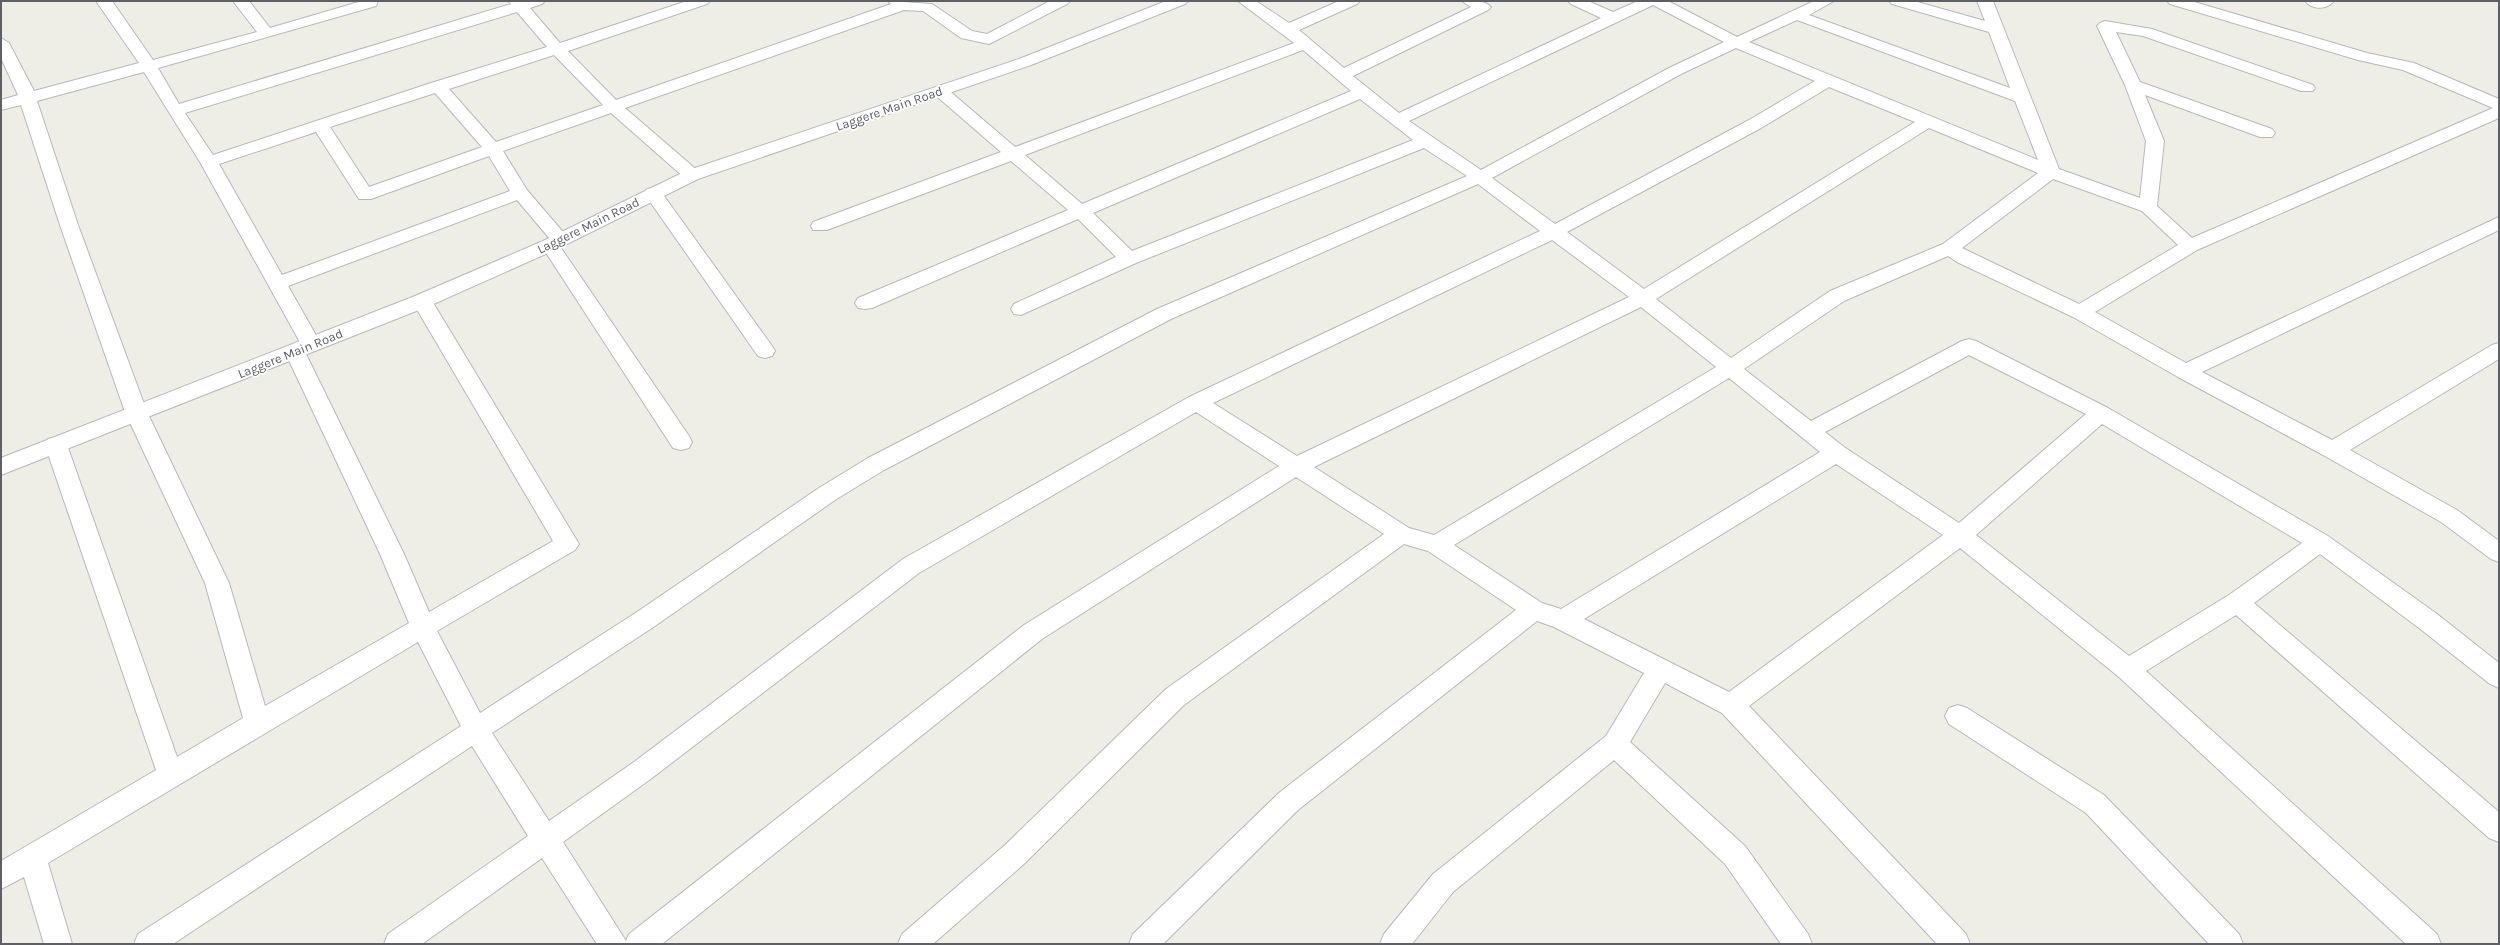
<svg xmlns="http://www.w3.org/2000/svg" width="2500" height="945" font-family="Karla,sans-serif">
<rect width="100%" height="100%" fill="#efeee6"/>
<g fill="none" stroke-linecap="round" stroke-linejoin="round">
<!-- street casing -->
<g stroke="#b6b8bc" stroke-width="2">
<path id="street" d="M96 1H112L153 60 257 32 233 1H249L270 28 362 1H378L376 6 158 68 179 104 511 4 508 1H545L542 4 530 8 560 43 687 1H710L707 4 568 51 616 100 891 4 888 1 932 4 972 31 987 34 1050 1H1070L1067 4 989 44 961 38 923 11 904 10 625 108 698 171 701 175 698 179H686L611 113 503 151 527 190 569 239 567 243 559 245 689 436 692 442 689 448 681 450 673 448 541 245 543 241 550 239 517 200 288 286 321 344 318 349 311 351 304 349 301 344 200 162 144 72 37 101 78 225 147 412 229 583 265 706 409 623 380 554 285 352 288 347 295 345 302 347 305 352 404 554 429 612 553 541 412 301 415 296 422 295 429 296 579 544 575 550 437 631 480 713 634 614 819 488 868 458 1157 309 1467 176 1424 148 1136 263 1021 315 1014 314 1011 309 1014 304 1116 257 1078 219 872 308 865 309 858 308 855 303 858 298 1068 210 1011 161 827 230H813L811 226 813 222 1001 152 934 94 932 91 934 88H946L1015 147 1294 43 1238 1H1256L1289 23 1339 1H1360L1357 4 1299 30 1344 68 1471 7 1462 1C1472 1 1485 0 1491 7L1488 10 1353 76 1399 113 1601 18 1571 4 1568 1H1588L1613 12 1638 1H1668L1737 37 1814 1H1834L1809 15 2010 88 1989 32 1892 4 1889 1H1914L1985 21 1977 1H1993L2059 169 2140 198 2146 141 2125 85 2097 26 2100 23 2105 21 2152 29 2313 85 2315 88 2313 91H2301L2143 36 2116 32 2140 82 2272 129 2275 133 2272 137H2260L2145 95 2164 141 2157 206 2192 238 2493 108 2403 70 2358 60 2170 4 2167 1H2191L2367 53 2414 63 2499 99V118L2197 250 2095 312 2186 363 2499 217V230L2202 372 2332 440 2492 345 2499 343V359L2350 450 2457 510 2499 541V562L2491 559 2441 522 2325 456 2178 377 2073 317 1957 262 1948 256 1844 301 1744 369 1811 421 1962 341 1969 339 1976 341 2108 408 2328 536 2437 614 2499 663V688L2490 684 2419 628 2320 554 2254 603 2499 812V842L2489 838 2236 615 2146 671 2437 934 2441 944H2406L2119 677 1960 548 1749 706 1966 934 1970 944H1937L1722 713 1665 683 1630 742 1745 846 1808 934 1812 944H1781L1725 864 1614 760 1453 892 1412 944H1380L1384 934 1433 874 1606 736 1644 673 1554 627 1537 621 1298 810 1163 944H1129L1133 934 1280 792 1516 610 1428 551 1404 544 1184 705 1025 863 933 944H898L902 934 1005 845 1166 689 1384 534 1296 477 1042 639 662 944H597L542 858 422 944H384L388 934 528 836 472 746 173 944H134L138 934 461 726 418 642 48 863 72 944H44L24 877 1 889V861L156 770 45 445 48 439 56 437 64 439 67 445 177 757 243 718 205 583 125 412 60 225 21 105 1 110V100L18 95 1 58V38L9 43 34 91 139 63ZM1653 5 1724 42 1669 68 1481 170 1409 121ZM517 12 547 47 431 83 213 155 185 113ZM1797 20 2015 101 2038 160 1749 42ZM1736 48 1815 81 1749 120 1555 224 1492 178 1681 74ZM1303 50 1351 91 1082 204 1025 155ZM554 55 603 105 496 142 449 89ZM1829 87 1915 122 1644 289 1567 232 1761 128ZM435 93 482 147 369 187 330 127ZM1360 99 1413 140 1132 251 1093 213ZM1929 128 2038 173 1943 244 1830 291 1731 358 1656 299ZM316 132 359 199H371L489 156 510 191 282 275 219 164ZM2053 179 2142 211 2178 245 2079 304 1962 248ZM1478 184 1540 231 1189 397 903 559 634 762 549 821 492 733 652 628 835 500 884 470 1171 319ZM1552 240 1629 297 1297 456 1213 403ZM1641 307 1716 367 1434 535 1409 528 1314 467ZM1969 355 2086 414 1959 523 1844 447 1825 432ZM1729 378 1820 452 1561 609 1542 603 1454 545ZM1196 412 1279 466 1024 625 629 934 626 941 563 842 652 778 919 573ZM2102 424 2302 543 2229 595 2129 656 1976 535ZM1836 464 1943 535 1729 692 1584 619Z
M2305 1H2334C2327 10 2312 10 2305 1Z
M653 188 659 189 772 346 775 351 772 356 765 358 758 356 644 193 647 189Z
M1958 705 1967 708 2104 795 2239 934 2243 944H2209L2086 813 1949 724 1945 716 1949 708Z"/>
</g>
<!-- secondary casing -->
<g stroke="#b8b9bf" stroke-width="2">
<path id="secondary" d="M1166 1H1188L1185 4 1031 65 698 179 557 249 429 306 1 475V458L415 296 543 241 686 171 1019 59Z"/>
</g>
<!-- street -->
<use href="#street" fill="#fff" fill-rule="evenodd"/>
<!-- secondary -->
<use href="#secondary" fill="#fff" fill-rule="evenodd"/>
</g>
<g text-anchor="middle" stroke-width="3.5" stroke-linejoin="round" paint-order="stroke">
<!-- street labels -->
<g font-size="13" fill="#5e6066" stroke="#fff">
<text transform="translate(889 108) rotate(-19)" y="5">Laggere Main Road</text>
<text transform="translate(588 225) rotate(-26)" y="5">Laggere Main Road</text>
<text transform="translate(290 353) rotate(-22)" y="5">Laggere Main Road</text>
</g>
</g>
<!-- border -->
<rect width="2500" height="945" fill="none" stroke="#5e6066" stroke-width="4"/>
</svg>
